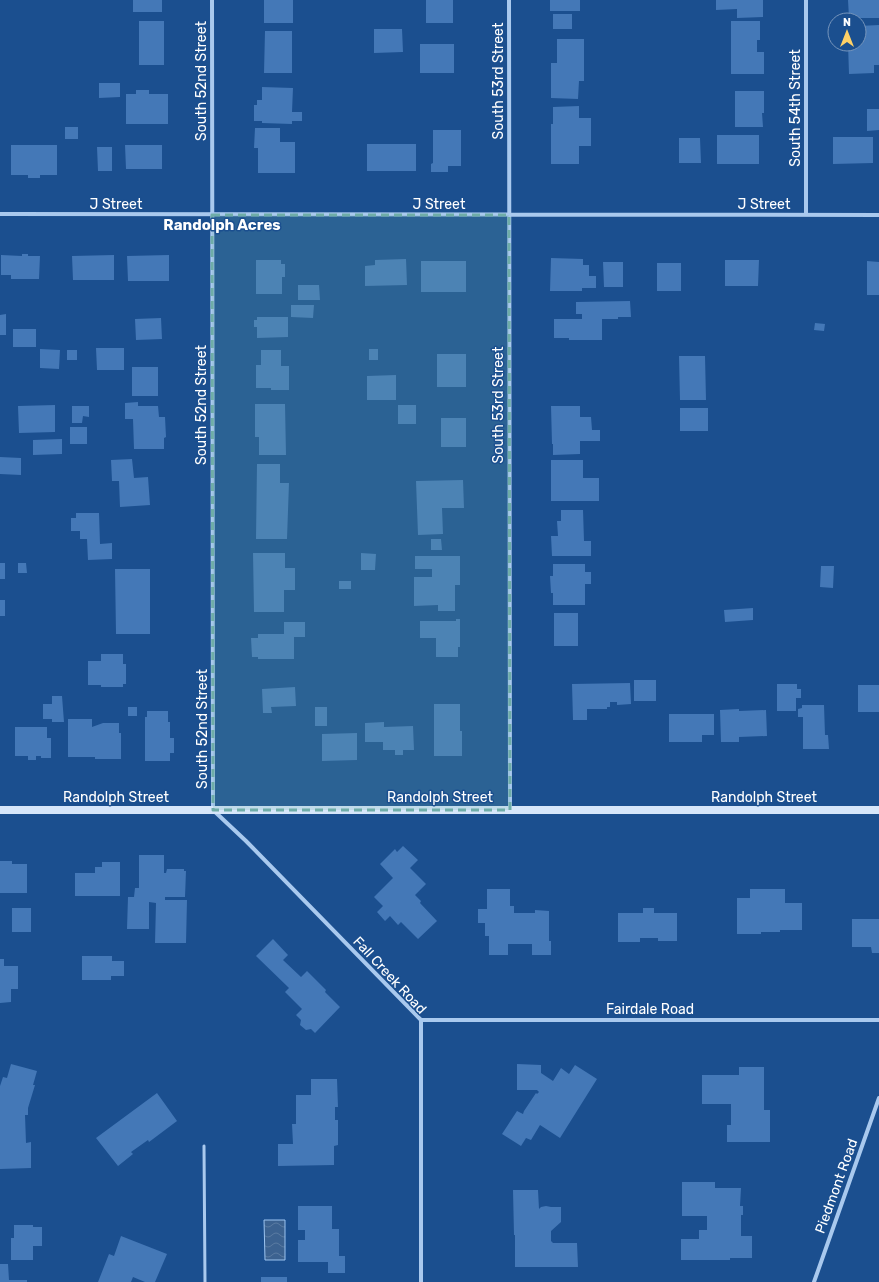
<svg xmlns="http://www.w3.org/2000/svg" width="879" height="1282" font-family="Rubik,sans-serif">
<defs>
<pattern id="water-waves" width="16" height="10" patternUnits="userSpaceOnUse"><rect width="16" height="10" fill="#3c6290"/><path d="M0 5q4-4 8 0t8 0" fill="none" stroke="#597aa1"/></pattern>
</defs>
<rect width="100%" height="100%" fill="#1b4f8f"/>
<!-- water -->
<path fill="url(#water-waves)" stroke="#9cc4f0" d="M264 1220H285V1260H265Z"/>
<!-- building -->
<path fill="#4478b7" d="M133 0H162V12H133Z
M264 0H293V23H264Z
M426 0H453V23H426Z
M550 0H580V11H550Z
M716 0H763V17L737 18V9L716 10Z
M848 0H879V18H849Z
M553 14H572V29H553Z
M139 21H164V65H139Z
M731 21H760V40H757V52H764V74H731Z
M879 25V65H874V73L849 74 848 44H859V26Z
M374 29H402L403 52 374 53Z
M265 31H292V73H264Z
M557 39H584V81H579L578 99 551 98V63H557Z
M420 44H454V73H420Z
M99 83H120V97L99 98Z
M262 87 293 88 292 112H302V121H292V124L262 123V121H254V105H257V100H262Z
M136 90H149V94H168V124H126V94H136Z
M735 91H764V113H762L763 127H735Z
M579 106V118H591V146H579V164H551V124H553V107Z
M867 109H879V130L867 131Z
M65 127H78V139H65Z
M255 128H280V142H295V173H258V148H254Z
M433 130H461V166H448V172H431V164L433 163Z
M717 135H759V164H717Z
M833 137H873V163L833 164Z
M679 138H700L701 163H679Z
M367 144H416V171H367Z
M11 145H57V175H40V178H28V175H11Z
M125 145H162V169H126Z
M97 147H112V171H98Z
M22 254H28V256H40L39 279H11V275H1V255L22 256Z
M114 255V280H73L72 256Z
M169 255V281H128L127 256Z
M551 258 583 259V265H589V276H596V288H582V291H550Z
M406 259 407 285 365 286V266L375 265V260Z
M256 260H281V264H285V277H282V294H256Z
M725 260H759L758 286H725Z
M421 261H466V292H421Z
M867 261 879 262V295H867Z
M603 262H623V287H604Z
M657 263H681V291H657Z
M298 285H319L320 300H298Z
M630 301 631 317H618V319H602V340H569V338H554V319H582V314H576V302Z
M291 305H314L313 318 291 317Z
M6 314V335H0V315Z
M257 317H288V337L257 338V327H254V320H257Z
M161 318 162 339 136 340 135 319Z
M815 323 825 324 824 331 814 330Z
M13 329H36V347H13Z
M96 348H124V370H97Z
M40 349 60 350 59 369 40 368Z
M369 349H378V360H369Z
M67 350H77V360H67Z
M261 350H281V366H289V390H271V388H256V365H261Z
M437 354H466V387H437Z
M679 356H705L706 400H680Z
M132 367H158V396H132Z
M396 375V400H367V376Z
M138 402V406H158L159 417H165L166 437 164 438V449H134L133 419H125V403Z
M255 404H285L286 455H259V437H255Z
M55 405V432L19 433 18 406Z
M398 405H416V424H398Z
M72 406H89V417L83 416 82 423H72Z
M551 406H580V417H591L592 430H600V441H580V454L553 455V444H552Z
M680 408H708V431H680Z
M441 418H466V447H441Z
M70 427H87V444H70Z
M62 439V454L33 455V440Z
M0 457 21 458V475L0 474Z
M132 459 134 478 148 477 150 505 120 507 119 481H112L111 460Z
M551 460H583V478H599V501H551Z
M257 464H280V483H289L287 539H256Z
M463 480 464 508H442L443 534 418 535 416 481Z
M561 510H583L584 541H591V556H552L551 536H558L557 521H561Z
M76 513H99L100 544 112 543V559L88 560 87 539H80V531H71V518H76Z
M431 539H441L442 550H431Z
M253 553H285V568H295V590H284V612H254Z
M361 553 376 554 375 570H361Z
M415 556H460V585H455V611H438V605L414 606V577H432V569H415Z
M0 563H5V579H0Z
M18 563H26L27 573H18Z
M553 564H585V572H591V584H585V605H553V593H551L550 576H553Z
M821 566H834L833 588 820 587Z
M115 569H150V634H116Z
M339 581H351V589H339Z
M0 600H5V616H0Z
M753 608V620L725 622 724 610Z
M554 613H578V646H554Z
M456 619H460V647H458V657H436V638H420V621H456Z
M284 622H305V637H294V659H258V657H252L251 638H258V634H284Z
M101 654H123V664H126V684H123V687H101V685H88V661H101Z
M634 680H656V701H634Z
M630 683 631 704 617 705V702H610V707H607V709H587V720H573L572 684Z
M777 684H797V689H801V698H796V711H777Z
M858 685H879V712H858Z
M295 687 296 706 271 707 272 713H263L262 689Z
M52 696H62L64 722H52V719H43V704H52Z
M434 704H460V731H462V756H434Z
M802 705H824L825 735H828L829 749H803V717H798V709L802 708Z
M128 707H137V716H128Z
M315 707H327V726H315Z
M739 709V711L766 710 767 736 739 737V742H721L720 710Z
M147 711H168V722H170V738H174V753H170V761H145V717H147Z
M669 714H714V735H702V742H669Z
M68 719H92V727L103 723H119V733H121V759H95V757H68Z
M384 722V727L413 726 414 750H403V755H395V750H383V742H365V723Z
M15 727H47V738H51V758H41V756H36V760H28V756H15Z
M357 733V760L322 761V734Z
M403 846 418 860 410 868 426 884 415 895 421 901 420 903 437 921 418 939 401 922 398 925 390 916 385 921 377 912 383 906 374 897 393 878 380 864 395 849 397 852Z
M139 855H164V873H166L167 869H184V871H186L185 897H165V900H187L186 943H155L156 903 149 902V929H127L128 897H134L135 888H139Z
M0 861H12V864H27V893H0Z
M102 862H120V896H75V873H95V867H102Z
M487 889H510V906H514V913H535V910L549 911V941H551V955H532V944H508V955H489V936H485V923H478V909H487Z
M750 889H785V903H802V930H780V932H761V934H737V898H750Z
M12 908H31V932H12Z
M643 908H654V913H677V941H658V938H640V942H618V913H643Z
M852 919H879V953H872L871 947H852Z
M273 939 288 955 283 960 301 977 307 971 326 990 325 992 340 1007 315 1033 311 1029 306 1030 300 1025 301 1020 296 1015 302 1009 285 992 289 988 256 956Z
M82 956H112V961H124V976H111V980H82Z
M0 959H4V966H18V989H11V1002L0 1003Z
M11 1064 37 1071 33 1085H35L28 1108V1115H25L26 1143 31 1142V1168L0 1169V1086L3 1077 7 1078Z
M517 1064 541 1065V1073L553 1081 561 1068 569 1074 575 1065 597 1079 560 1138 540 1125 531 1140 526 1138 521 1146 502 1134 517 1111 523 1114 524 1111 536 1093 537 1094 539 1092 537 1090H517Z
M739 1067H764V1110H770V1142H727V1125H731V1104H702V1075H739Z
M311 1079H337L338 1107H335V1120H338V1145L334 1146V1165L278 1166V1144H293L292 1124H296V1095H311Z
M157 1093 177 1121 149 1142 148 1140 131 1152 133 1154 118 1166 96 1138Z
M682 1182H715V1188H741L740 1206H743V1215H741V1236H752V1258H730V1260H681V1239H699V1230H707V1216H682Z
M513 1190H538L539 1209 541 1207 546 1206 551 1207H561V1222L551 1231V1241L553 1243H577L578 1267H515V1235H514Z
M298 1206H332V1229H339V1256H345V1273H328V1262H298V1240H305V1230H298Z
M14 1225H33V1227H42V1246H33V1260H11V1238H14Z
M121 1236 167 1254 155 1282H145L133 1277 131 1282H98L109 1254 114 1256Z
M0 1264H8L9 1280H27V1282H0Z
M261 1277H287V1282H261Z"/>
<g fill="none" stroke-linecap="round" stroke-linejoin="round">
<!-- lane -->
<path stroke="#a9c9ee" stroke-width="3" d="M204 1146 205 1282"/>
<!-- street -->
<path stroke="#a9c9ee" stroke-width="4" d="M212 0 213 810 246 841 421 1020V1282
M509 0 510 810
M806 0V215
M0 214 879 215
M421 1020H879
M814 1282 879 1098"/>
<!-- secondary -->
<path stroke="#d6e6fa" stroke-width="8" d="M0 810H879"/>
</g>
<!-- marked area -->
<path fill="#6fada8" fill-opacity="0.2" stroke="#6fada8" stroke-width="3" stroke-dasharray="8 5" stroke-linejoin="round" d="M212 215H509L510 810H213Z"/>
<g text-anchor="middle" stroke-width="3" stroke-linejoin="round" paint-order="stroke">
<!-- street labels -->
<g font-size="14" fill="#fff" stroke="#1b4f8f">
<text transform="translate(201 81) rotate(-90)" y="5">South 52nd Street</text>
<text transform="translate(498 81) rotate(-90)" y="5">South 53rd Street</text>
<text transform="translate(795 108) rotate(-90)" y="5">South 54th Street</text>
<text x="116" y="209">J Street</text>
<text x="439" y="209">J Street</text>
<text x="764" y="209">J Street</text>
<text transform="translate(201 405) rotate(-90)" y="5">South 52nd Street</text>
<text transform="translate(498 405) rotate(-90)" y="5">South 53rd Street</text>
<text transform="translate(202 729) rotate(-90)" y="5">South 52nd Street</text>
<text x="116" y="802">Randolph Street</text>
<text x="440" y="802">Randolph Street</text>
<text x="764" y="802">Randolph Street</text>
<text transform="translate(390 975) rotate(47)" y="5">Fall Creek Road</text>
<text x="650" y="1014">Fairdale Road</text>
<text transform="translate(836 1186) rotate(-70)" y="5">Piedmont Road</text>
</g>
<!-- neighbourhood labels -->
<g font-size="15" font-weight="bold" fill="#fff" stroke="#1b4f8f">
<text x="222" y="230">Randolph Acres</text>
</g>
</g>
<!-- north arrow -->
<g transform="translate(847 32)"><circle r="19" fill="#1b4f8f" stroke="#7695bc"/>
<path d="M0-3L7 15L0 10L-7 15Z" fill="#ffd166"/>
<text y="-6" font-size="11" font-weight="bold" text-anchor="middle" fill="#ffffff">N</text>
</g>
</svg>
